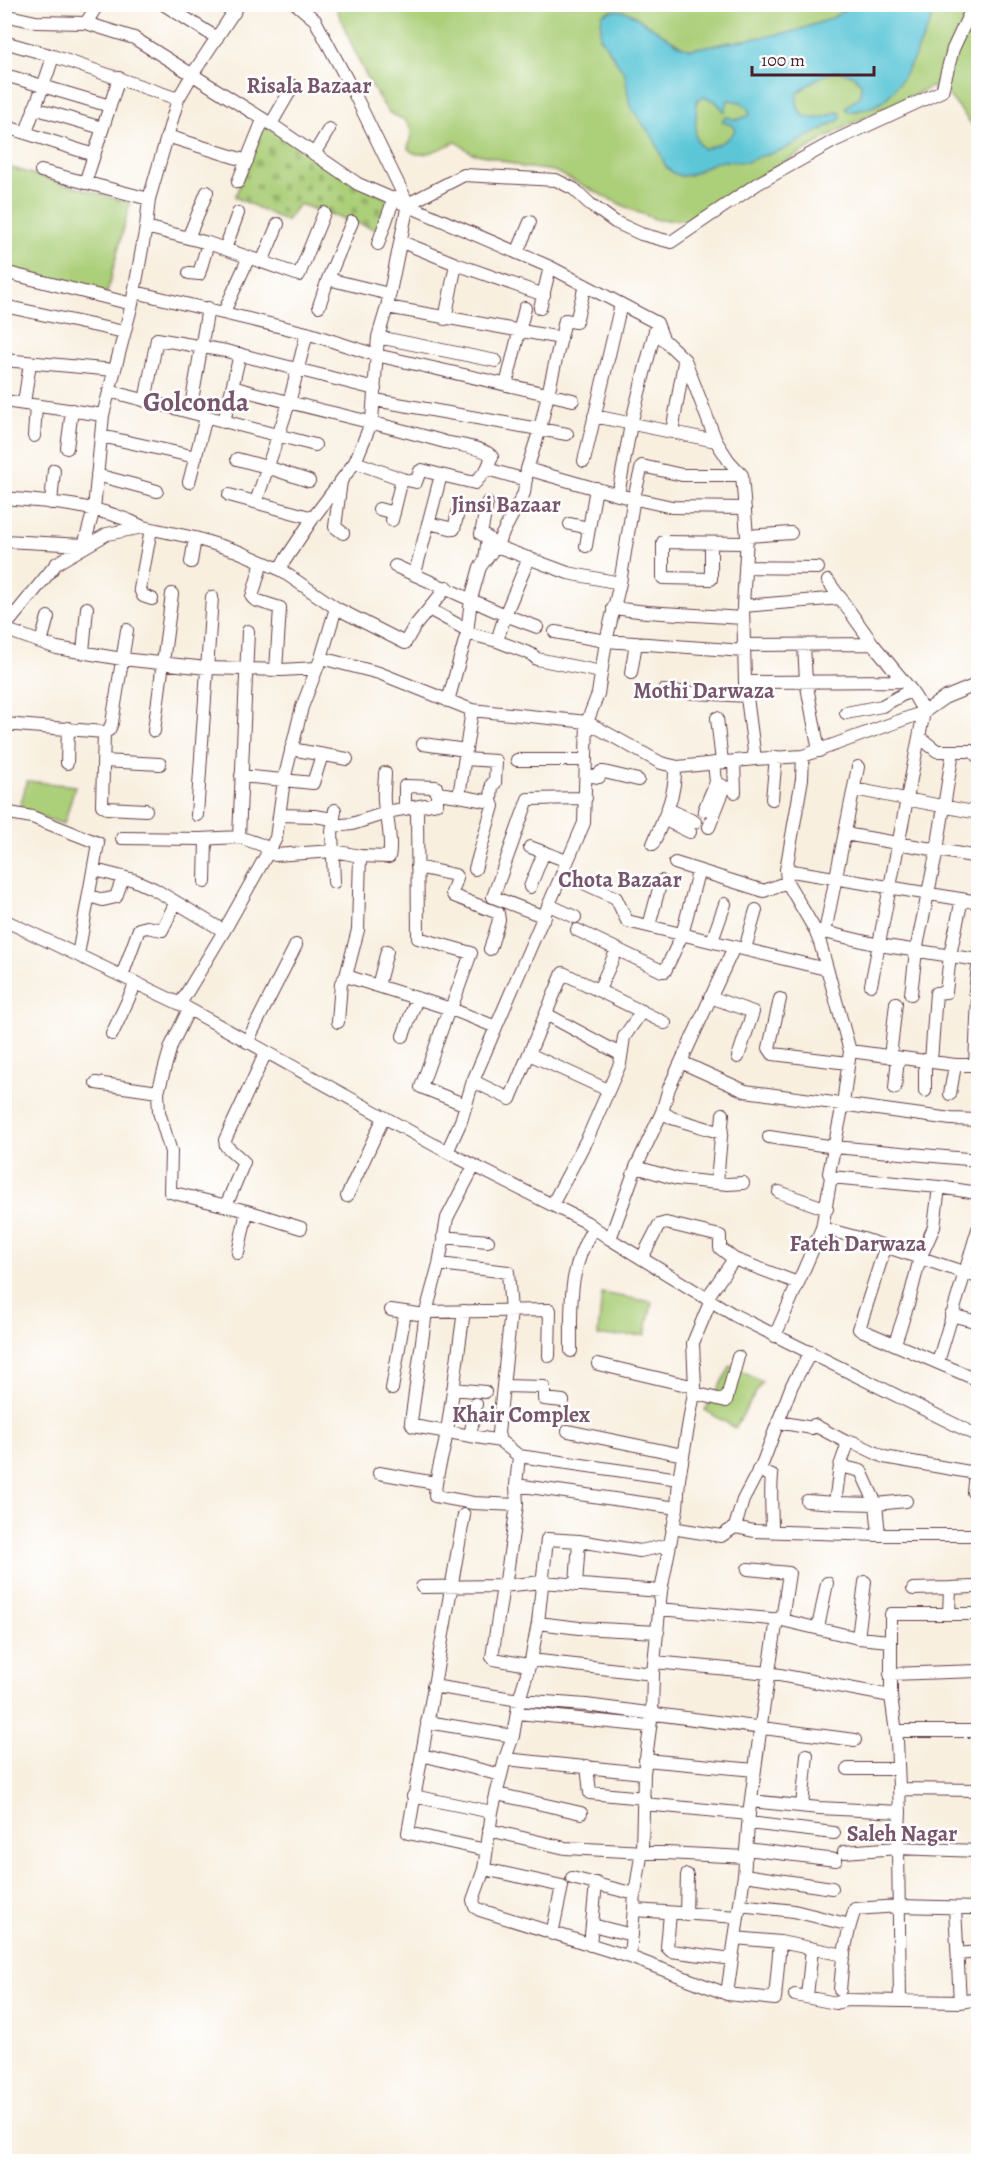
<svg xmlns="http://www.w3.org/2000/svg" width="983" height="2166" font-family="Alegreya,serif">
<defs>
<pattern id="cemetery-stones" width="16" height="16" patternUnits="userSpaceOnUse" patternTransform="scale(1.5)"><rect width="16" height="16" fill="#accf79"/><path d="M2 7V4a2 2 0 0 1 4 0v3zM10 15v-3a2 2 0 0 1 4 0v3z" fill="#96b169"/></pattern>
</defs>
<rect width="100%" height="100%" fill="#fff"/>
<filter id="ink" filterUnits="userSpaceOnUse"><feTurbulence type="fractalNoise" baseFrequency=".0167" numOctaves="2"/><feDisplacementMap in="SourceGraphic" scale="12" xChannelSelector="R" yChannelSelector="G"/><feConvolveMatrix kernelMatrix="1 2 1 2 8 2 1 2 1" color-interpolation-filters="sRGB"/></filter>
<filter id="wash" filterUnits="userSpaceOnUse"><feTurbulence type="fractalNoise" baseFrequency=".008" numOctaves="4" result="noise"/><feDisplacementMap in="SourceGraphic" scale="24" xChannelSelector="R" yChannelSelector="G"/><feGaussianBlur stdDeviation="1.35" result="paint"/><feColorMatrix in="noise" values="0 0 0 0 0 0 0 0 0 0 0 0 0 0 0 0 0 1.4 0 .05"/><feComposite in="paint" operator="in"/></filter>
<g filter="url(#wash)">
<rect width="100%" height="100%" fill="#f8efdf"/>
<!-- green -->
<path fill="#accf79" stroke="#7b7752" stroke-width="1.5" d="M335 5H978V129L975 128 946 92 931 87 847 126 685 220H658L632 210 554 171 522 167 492 157 472 153 456 142C444 146 418 163 408 148 411 138 414 127 403 119 397 116 392 116 387 110 364 78 350 40 335 5Z
M5 166 130 203 107 293 5 268Z
M27 781 75 786 64 824 19 811Z
M602 1293 652 1302 645 1335 598 1336Z
M731 1366 762 1382 735 1428 705 1410Z"/>
<!-- cemetery -->
<path fill="url(#cemetery-stones)" stroke="#7b7752" stroke-width="1.5" d="M264 121 393 203 384 232 299 204 286 221 235 197Z"/>
<!-- water -->
<path fill="#5cc6d7" stroke="#537281" stroke-width="1.5" fill-rule="evenodd" d="M853 5H937C927 31 904 88 880 103 871 108 859 111 848 112L846 107 860 96 861 83C841 60 815 78 797 94 795 123 816 122 837 112L840 113 841 119 783 150 759 157 747 162 722 161 713 163 690 175 681 176 673 173 666 167 654 139 630 106 625 74 600 37 602 15C611 9 620 9 630 13L681 46 690 49 792 32 830 19ZM703 97 715 101 725 112 728 100 741 102 749 110 750 115 737 120 727 117 723 119V122L734 126 735 130C729 141 716 145 704 149 694 141 695 133 696 121 697 114 695 107 697 100Z"/>
</g>
<g filter="url(#ink)">
<g fill="none" stroke-linecap="round" stroke-linejoin="round">
<!-- minor casing -->
<g stroke="#643e46" stroke-width="14">
<path id="minor" d="M163 4 217 38
M221 4 234 13
M4 15 36 22 86 23 134 38 271 124 358 184 550 267 657 323 663 339 685 360 716 441 729 461 742 475 747 536 743 606 745 682 755 759
M86 23 98 4
M4 42 53 56 178 99
M12 77 110 106
M34 108 102 128
M271 124 293 86
M4 126 94 155
M26 133C34 107 46 82 53 56
M167 136 247 161
M314 154 329 129
M41 171 149 199
M238 182 263 120
M85 183 119 78
M408 204 464 175 556 180 574 189 590 204 615 222 641 234 671 242 757 184 834 141 942 91 953 49 974 4
M146 227 208 243 299 275 324 213
M188 238 207 192
M402 242 456 264 544 295
M378 244 394 198
M225 249 238 213
M517 253 530 222
M262 262 278 224
M4 272 132 304
M189 273 199 274 208 243
M328 279 389 294
M135 292 307 333 376 355 573 400
M4 306 124 332
M319 306 328 279 352 222
M387 307 561 338
M540 308 550 267
M224 312 249 257
M445 319 456 264
M378 337 496 361
M4 360 114 370
M506 385 525 308
M232 387C303 407 375 422 445 442 457 445 487 448 492 457L487 469
M109 391 315 445
M375 400 567 434
M4 401 103 415
M145 401 157 339 226 351 375 389
M24 403 30 363
M190 412 208 308
M594 416 716 441
M224 422 240 354
M672 432 684 362
M34 436 36 406
M101 436 196 457
M67 448 72 410
M237 459 267 467 309 481
M584 461 621 304
M355 462 402 479 392 520
M527 469 618 495 672 507 745 508
M97 475 157 491
M402 479 416 482 420 471 422 470 441 475
M341 481 335 527 343 533
M189 482 206 417
M229 495 313 518
M618 495 631 424 657 323
M4 498C51 502 101 505 143 527
M256 502 289 403 307 333
M51 503 54 470
M379 509 394 513
M428 523 454 529 458 512
M570 524 589 528
M151 529 140 589 143 596 152 599
M747 536 791 533
M4 541 84 545 94 509 103 415 132 304 146 227 149 199 178 99 192 75 239 4
M711 543V579L663 578V542L746 543
M496 546 568 573 620 583
M586 546 596 488
M485 559 488 538 481 534 487 503
M191 562 195 538
M262 562 252 597 255 600 280 608 276 670
M395 566 505 615 537 627
M745 567 818 568
M279 569 313 518 355 462 372 421 378 337 387 307 408 204 353 91 315 20 296 4
M415 573 441 475 475 483 487 469 526 480
M828 581 873 644 911 690 924 712 919 737 937 751H972L978 757
M743 606 841 598
M613 608 647 612 743 618
M429 609 467 630
M4 628 57 563 107 534 143 527 195 538 237 551 279 569 336 608 405 643 414 627 447 587
M4 629 57 648 122 659 207 668 281 670 317 668
M555 632 606 641 744 651
M467 633 497 641 505 615 529 558
M497 641 531 654 537 659 601 672
M41 642 48 617
M743 645 873 644
M804 645 806 681 819 751
M83 652 87 608
M321 658 379 673 472 710 587 722 661 763 678 767 755 759 803 756 924 712 944 698 978 684
M631 673 636 643
M745 682 902 681
M663 691 747 696
M448 701 467 633 471 599 480 567 496 546 524 493 527 469 540 429 565 320 576 322 585 285
M846 713 882 706 911 690
M717 718 722 762
M4 724 104 732 109 730 112 723 127 630
M154 731 172 594
M104 732 102 805 107 808 146 810
M423 744 466 750
M291 749 347 759
M517 760H586
M103 761 160 764
M734 761 735 792
M67 763 68 728
M586 775 599 777 601 772H604L638 780
M241 776 313 783 322 755
M854 789 978 813
M459 796 491 802 492 784 495 783 496 761 465 759
M772 799 776 757
M417 807 418 938 471 953 451 1009
M405 809V786L436 787 437 793
M668 809 695 822
M704 810 716 782 714 763
M4 812 32 817 98 843 78 955
M197 815 212 597
M280 815 314 816 334 819
M663 819 690 832
M333 826 352 824 392 811 437 803V793L459 796 472 710
M709 827 725 787 716 782
M845 834 978 857
M239 837 248 631
M122 838 200 839 239 837 262 845 275 855 334 851 360 856 358 930 346 976 341 983 338 1022
M653 844C664 818 676 795 675 767
M530 847 567 861
M360 856 389 857C392 846 388 818 385 808 382 798 385 783 385 773
M675 863 764 891 787 882
M417 867 455 875 457 878 452 893 454 896 498 913 499 920 490 949
M475 869 493 806 491 801
M95 870 134 880 154 889 224 931
M786 870 978 902
M562 873 616 898 627 921 826 969
M205 882 206 839
M334 882 332 831 335 810
M530 887 544 852
M89 896 103 900 116 897 123 877
M549 905 575 917
M545 917 493 897 528 799 586 798
M4 920 180 1004 447 1152 586 1222 610 1239 734 1315 978 1436
M649 926 661 881
M577 930 662 971H665L682 935 698 872
M820 931 879 945 978 960
M825 932 858 767
M712 941 725 904
M745 949 756 910
M122 976 139 929 147 927 162 930 176 902
M346 976 451 1009 496 1027
M871 985 919 737
M378 986 387 951
M599 990 617 949
M975 992 978 967
M911 994 916 951 937 850 953 751
M710 997 753 1012 738 1057
M780 999 769 1048 773 1054 848 1063
M180 1004 224 931 276 838 284 780 302 707 321 658 336 608
M189 1009 171 1046 158 1092 159 1112 171 1152 170 1192 247 1211 301 1228
M449 1009 421 1087 466 1105
M546 1014 620 1054
M112 1034 136 983
M403 1036 417 998
M247 1042 296 945
M850 1051 955 1065H978
M529 1054 608 1090
M890 1057 896 1003
M931 1061 936 993 946 992 950 955 962 899
M681 1062 745 1091 951 1119 978 1120
M975 1065 978 997
M473 1081 510 1099 563 973 665 1023
M96 1083 158 1092
M895 1088 898 1058
M925 1091V1060
M950 1094 955 1065
M662 1112 672 1118 722 1133
M769 1137 835 1147 978 1160
M447 1152 461 1121 473 1081 496 1027 584 823 587 722 598 694 606 641 620 583 634 497 642 466 682 475H742
M474 1166 447 1218 439 1264 426 1312 411 1422 413 1426 500 1441 519 1456 679 1479
M636 1167 677 1179 728 1184 743 1183
M831 1177 939 1187 978 1193
M717 1182 723 1114
M779 1192 827 1209
M347 1196 384 1117
M552 1205 588 1137 620 1064 624 1037 642 1011
M226 1206 244 1162 226 1146 225 1140 266 1052
M822 1228 863 1239 978 1277
M443 1237 488 1241
M610 1239 636 1167 662 1112 669 1088 734 947
M885 1248 859 1329 978 1380
M238 1253 247 1211
M642 1258 659 1225 666 1223 720 1236V1248L734 1259 798 1283
M439 1264 508 1272 511 1311 498 1433 500 1441
M707 1298 734 1259
M391 1310 425 1315
M464 1311C458 1353 453 1395 446 1437 443 1457 435 1475 435 1496L473 1503 517 1505
M426 1312 550 1310 549 1356
M951 1315 978 1322
M775 1336 822 1228 831 1177 829 1173 843 1104 850 1051 820 943 815 930 787 882 786 870 802 779 803 756
M895 1343 909 1301 920 1258 934 1227 939 1187
M571 1351C571 1302 568 1271 593 1228
M938 1362 978 1229
M598 1364 695 1387
M504 1386 544 1387V1399L563 1401
M392 1389 405 1312
M453 1389 485 1392
M694 1393 726 1401 738 1357
M778 1422 812 1428 814 1425 848 1443 840 1466 835 1503 807 1501
M568 1431 683 1455
M470 1436 476 1404
M848 1443 853 1442 884 1457 975 1473 973 1492 978 1493
M519 1456 516 1485 517 1505 506 1580 503 1586 492 1657 494 1659 528 1665
M758 1470 772 1476C770 1495 772 1512 772 1531
M379 1473 435 1483
M516 1485 677 1508
M835 1503 876 1504 861 1471 840 1466
M464 1515 408 1833 486 1850
M735 1527 743 1500 763 1462 792 1385 811 1352
M672 1528 721 1536 735 1527 754 1531 879 1535H978
M879 1535 876 1504 906 1501
M669 1545 640 1551 579 1541 547 1539 538 1623 531 1660 519 1700 513 1736 505 1759 492 1812 484 1869 473 1900 475 1907 480 1910 630 1957 727 1994 775 1999 780 1942 735 1938
M748 1569 789 1573 782 1620
M576 1585 579 1541
M422 1587 503 1586 542 1582 661 1591
M950 1588 973 1587
M913 1589 950 1588 949 1614
M659 1609 782 1620 858 1638 890 1641
M538 1623 579 1628 658 1632
M818 1628 827 1583
M858 1638 865 1582
M531 1660 653 1674
M655 1662 769 1673 891 1696
M890 1674 978 1671
M433 1686 519 1700 586 1705 855 1740
M518 1713 650 1726
M427 1722 513 1736
M896 1731H978
M422 1755 501 1775
M505 1759 644 1773
M645 1760 755 1770
M587 1766 590 1793 644 1798
M848 1769H898
M899 1789 978 1790
M497 1794 581 1813
M413 1796 492 1812
M751 1801 819 1808 900 1812
M644 1804 749 1814
M802 1806 807 1755
M749 1823 834 1833
M489 1830 565 1848 746 1857
M746 1849 836 1860
M844 1852 898 1848 978 1851
M484 1869 562 1886 552 1934
M744 1875 832 1888
M572 1878 635 1894
M740 1905 794 1911 850 1925 855 1909 899 1906 978 1908
M955 1908 960 2002
M635 1910 738 1917
M670 1913 667 1947 671 1951 732 1959
M686 1915 687 1875
M592 1925 632 1935
M780 1942 844 1955
M590 1945 596 1883
M958 1954 978 1952
M630 1957 635 1894 642 1850 644 1773 652 1713 653 1674 661 1591 677 1508 679 1479 695 1387 693 1343 711 1300
M840 1990 843 1957 850 1925
M727 1994 744 1875 749 1814 762 1717 777 1619
M795 1995 836 2003 846 2000 960 2002 978 1999
M807 1996 812 1949
M900 2001 898 1848 900 1812 897 1740 891 1696V1614H978"/>
</g>
<!-- minor -->
<use href="#minor" stroke="#fff" stroke-width="12"/>
</g>
</g>
<g text-anchor="middle" stroke-width="5" stroke-linejoin="round" paint-order="stroke">
<!-- neighbourhood labels -->
<g font-size="22" font-weight="bold" fill="#77556c" stroke="#fff">
<text x="309" y="93">Risala Bazaar</text>
<text x="506" y="512">Jinsi Bazaar</text>
<text x="704" y="698">Mothi Darwaza</text>
<text x="620" y="887">Chota Bazaar</text>
<text x="858" y="1251">Fateh Darwaza</text>
<text x="521" y="1422">Khair Complex</text>
<text x="902" y="1841">Saleh Nagar</text>
</g>
<!-- district labels -->
<g font-size="27" font-weight="bold" fill="#77556c" stroke="#fff">
<text x="196" y="411">Golconda</text>
</g>
</g>
<!-- margin -->
<rect width="983" height="2166" fill="none" stroke="#fff" stroke-width="24"/>
<!-- scale -->
<path d="M752 66v9h122v-9" fill="none" stroke="#4a1f2b" stroke-width="3"/>
<text x="761" y="66" font-size="18" fill="#4a1f2b" stroke="#ffffff" stroke-width="4.5" paint-order="stroke">100 m</text>
</svg>
